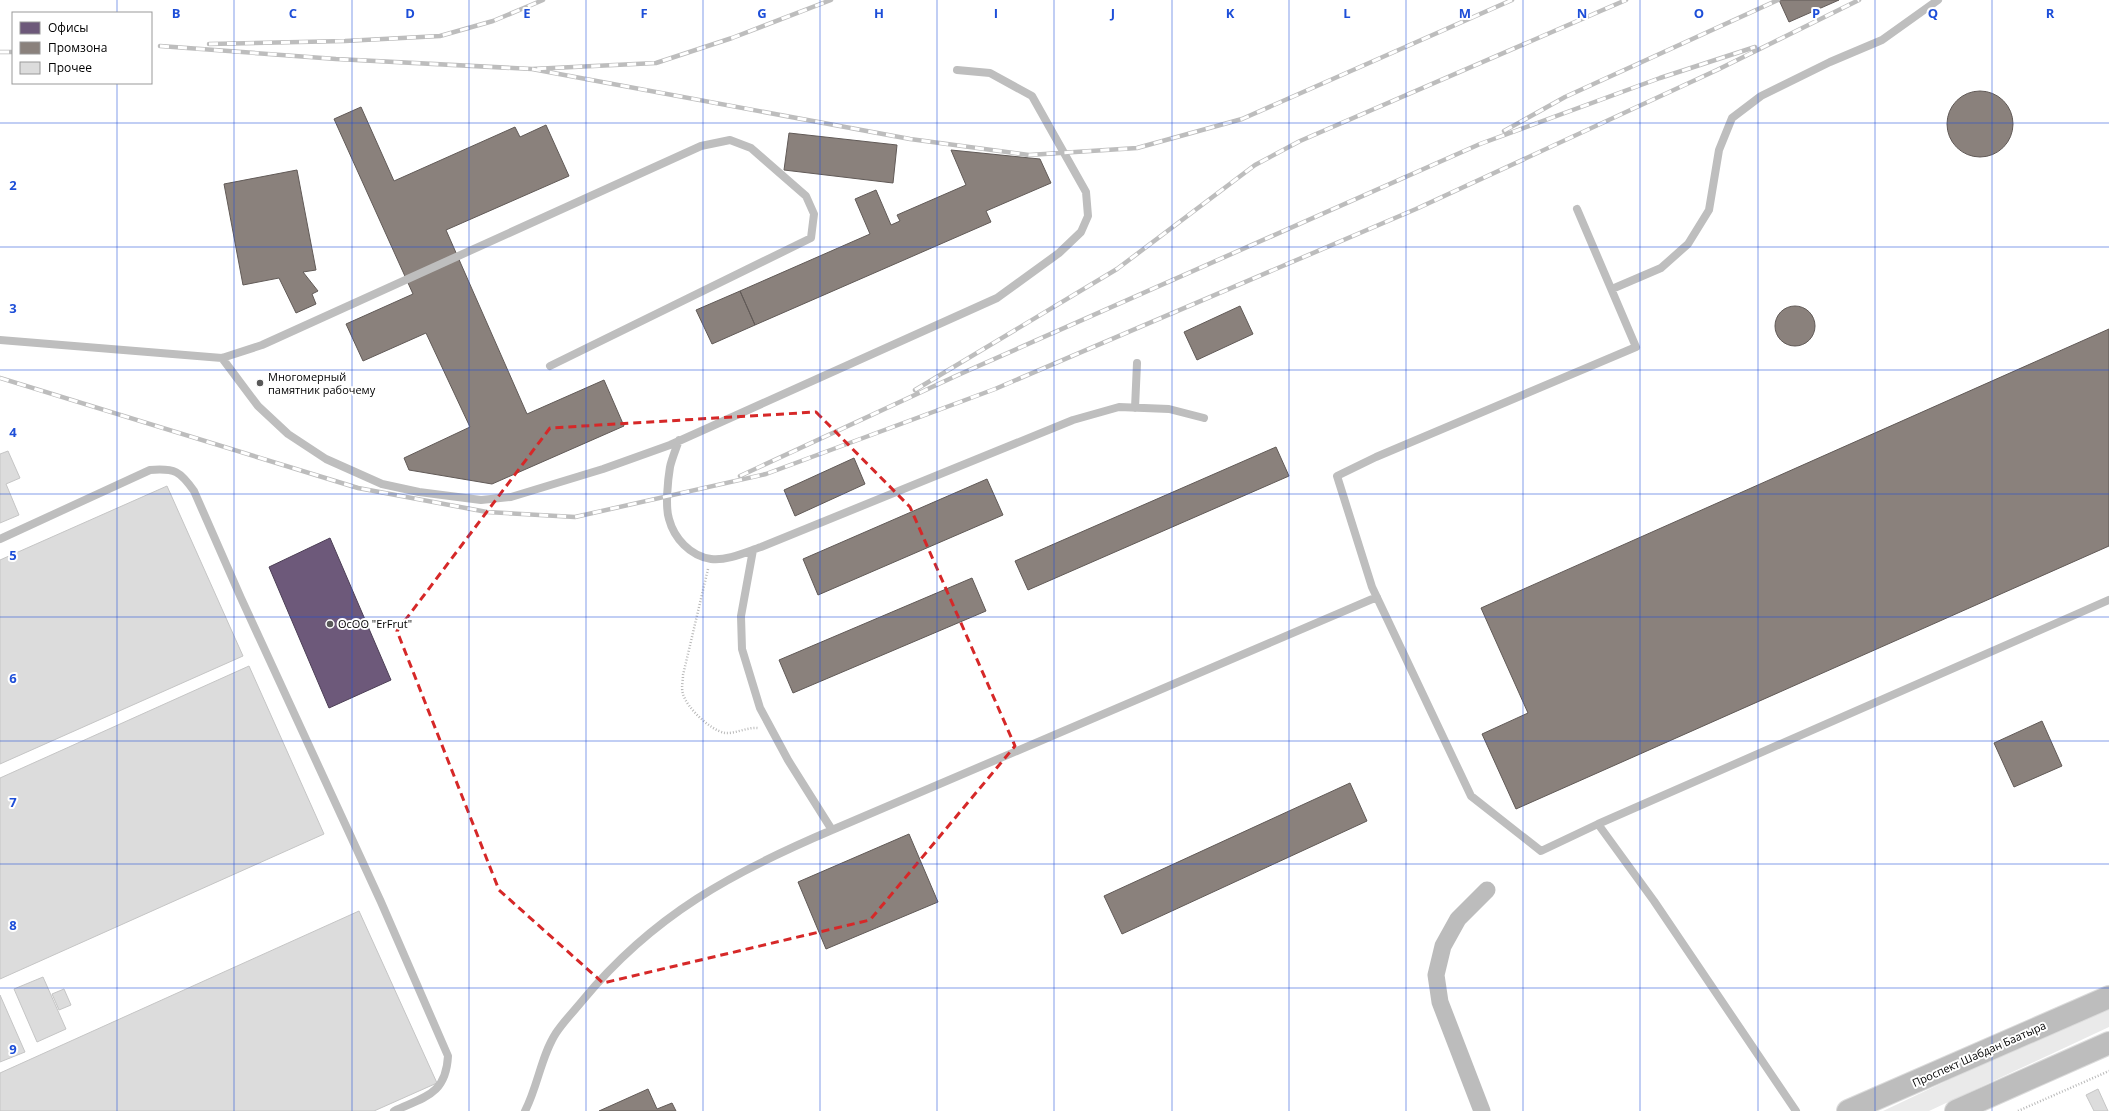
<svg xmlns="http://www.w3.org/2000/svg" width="2109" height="1111" font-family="'Open Sans',sans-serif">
<rect width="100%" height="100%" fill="#fff"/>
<!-- green -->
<path fill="#eaeaea" d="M2109 1004V1027L1929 1111H1883Z"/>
<!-- offices -->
<path fill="#6d597a" stroke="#4c3e55" d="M330 538 391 680 329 708 269 567Z"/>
<!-- industry -->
<path fill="#8a817c" stroke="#615a57" d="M1779 0H1839L1789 22Z
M1947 124a33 33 0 1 1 66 0a33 33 0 1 1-66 0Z
M361 107 394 181 515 127 520 137 546 125 569 176 446 230 527 414 604 380 624 426 492 484 409 470 404 458 470 427 426 333 363 361 346 324 413 294 334 119Z
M789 133 897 145 893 183 784 170Z
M951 150 1040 159 1051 183 986 211 991 222 755 325 740 291 870 234 855 199 876 190 891 225 900 221 897 215 966 185Z
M297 170 316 270 303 272 318 291 312 294 316 304 296 313 279 278 243 285 224 184Z
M740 291 755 325 712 344 696 310Z
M1775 326a20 20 0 1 1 40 0a20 20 0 1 1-40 0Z
M1240 306 1253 334 1197 360 1184 332Z
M2109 329V546L1516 809 1482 734 1528 713 1481 608Z
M1276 447 1289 476 1028 590 1015 561Z
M854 458 865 484 795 516 784 490Z
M987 479 1003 515 818 595 803 559Z
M972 578 986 611 793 693 779 660Z
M2042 721 2062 766 2014 787 1994 743Z
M1350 783 1367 821 1122 934 1104 896Z
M909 834 938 902 826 949 798 882Z
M648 1089 657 1109 672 1103 676 1111H599Z"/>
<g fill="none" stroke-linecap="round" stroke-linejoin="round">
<!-- canal -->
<path stroke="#bcbcbc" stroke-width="17" d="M1482 1111 1440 1002 1436 975 1443 946 1458 919 1487 890"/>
</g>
<!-- building -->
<path fill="#dcdcdc" stroke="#c5c5c5" d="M8 451 20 478 6 484 19 515 0 523V454Z
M167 486 243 656 0 764V560Z
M249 666 324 834 0 979V778Z
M359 911 437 1083 374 1111H0V1073Z
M43 977 66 1029 37 1042 14 989Z
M64 989 71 1005 59 1010 52 994Z
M0 995 25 1052 0 1062Z
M2098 1089 2108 1111H2094L2086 1095Z"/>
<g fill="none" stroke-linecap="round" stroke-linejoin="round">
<!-- primary casing -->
<g stroke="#dbdbdb" stroke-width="24">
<path id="primary" d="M1848 1111 2109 997
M1956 1111 2109 1043"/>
</g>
<!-- path -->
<path stroke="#b8b8b8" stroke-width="2.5" stroke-dasharray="1 2" stroke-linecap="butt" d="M708 569 683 675C683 681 681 688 683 694 687 708 710 730 725 733 735 734 747 727 758 728
M2018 1111 2109 1071"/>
<!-- service -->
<path stroke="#bebebe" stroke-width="8" d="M1577 209 1636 347 1376 457 1337 476 1372 587 1471 796 1541 851 1598 824 2109 600
M1612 289 1661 268 1688 244 1709 210 1719 150 1732 118 1761 96 1830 62 1882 40 1938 0
M0 340 222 358 262 345 701 146 730 140 751 148 806 196 814 214 811 238 550 366
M222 358 258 406 288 434 326 459 382 484 419 492 481 500 511 497 603 469 670 445 997 298 1059 253 1081 232 1088 216 1086 192 1032 96 990 73 957 70
M1135 408 1137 363
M679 440C676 449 672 458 670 467 668 479 665 507 669 519 674 538 690 556 711 559 727 561 746 552 761 547L1073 420 1119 407 1169 409 1204 418
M0 539 150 470C175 468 180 471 194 491L241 598 381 902 448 1056C446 1095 424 1097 394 1111
M1598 824 1654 901 1796 1111
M832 830 1377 597
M525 1111C538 1086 541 1056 556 1033 564 1021 574 1011 583 1000 653 915 733 872 832 830L788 760 760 708 742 649 741 616 753 550"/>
<!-- primary -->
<use href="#primary" stroke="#bdbdbd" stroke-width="22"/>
<!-- rail casing -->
<g stroke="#bdbdbd" stroke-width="4.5">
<path id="rail" d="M209 44 345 41 440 36 493 21 543 0
M160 46 336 59 532 69 656 63 732 38 831 0
M0 52H13
M532 69 910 139 1029 155 1137 148 1242 119 1512 0
M1504 131 1565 97 1778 0
M0 378 358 488 487 512 575 517 766 474 995 389 1416 209 1717 70 1859 0
M915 390 1117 269 1255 165 1300 141 1626 0
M740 476 958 375 1480 144 1660 78 1755 47"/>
</g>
<!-- rail -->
<use href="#rail" stroke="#fff" stroke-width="3" stroke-dasharray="9" stroke-linecap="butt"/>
</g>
<!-- marked area -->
<path fill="none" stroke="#d62828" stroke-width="3" stroke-dasharray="8 5" stroke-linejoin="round" d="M816 412 910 507 1015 746 870 920 603 983 499 890 397 631 550 428Z"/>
<!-- grid -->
<path fill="none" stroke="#1d4ed8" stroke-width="1" stroke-opacity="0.55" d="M117 0V13M234 0V1111M352 0V1111M469 0V1111M586 0V1111M703 0V1111M820 0V1111M937 0V1111M1054 0V1111M1172 0V1111M1289 0V1111M1406 0V1111M1523 0V1111M1640 0V1111M1758 0V1111M1875 0V1111M1992 0V1111M117 83V1111M0 123H2109M0 247H2109M0 370H2109M0 494H2109M0 617H2109M0 741H2109M0 864H2109M0 988H2109"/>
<!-- markers -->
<g fill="#595959" stroke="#fff" stroke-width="1.5">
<circle cx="260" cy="383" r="4"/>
<circle cx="330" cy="624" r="4"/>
</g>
<g text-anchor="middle" stroke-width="4" stroke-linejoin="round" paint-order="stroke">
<!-- poi labels -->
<g font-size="11" fill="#000" stroke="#fff" text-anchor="start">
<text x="268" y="381">Многомерный<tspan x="268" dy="13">памятник рабочему</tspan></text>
<text x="338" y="628">ОсОО "ErFrut"</text>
</g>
<!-- street labels -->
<g font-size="11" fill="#000" stroke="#fff">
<text transform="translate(1979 1054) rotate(-24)" y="4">Проспект Шабдан Баатыра</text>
</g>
</g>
<g font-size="13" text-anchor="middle" font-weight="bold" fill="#1d4ed8" stroke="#fff" stroke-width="4" stroke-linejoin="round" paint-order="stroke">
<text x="176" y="18">B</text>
<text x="293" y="18">C</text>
<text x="410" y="18">D</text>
<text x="527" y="18">E</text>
<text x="644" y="18">F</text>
<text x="762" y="18">G</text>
<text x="879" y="18">H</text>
<text x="996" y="18">I</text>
<text x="1113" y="18">J</text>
<text x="1230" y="18">K</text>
<text x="1347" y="18">L</text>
<text x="1465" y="18">M</text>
<text x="1582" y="18">N</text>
<text x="1699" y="18">O</text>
<text x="1816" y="18">P</text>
<text x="1933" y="18">Q</text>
<text x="2050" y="18">R</text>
<text x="13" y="190">2</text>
<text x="13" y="313">3</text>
<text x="13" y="437">4</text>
<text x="13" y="560">5</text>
<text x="13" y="683">6</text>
<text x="13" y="807">7</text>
<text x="13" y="930">8</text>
<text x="13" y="1054">9</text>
</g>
<!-- legend -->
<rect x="12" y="12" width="140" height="72" fill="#ffffff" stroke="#999999"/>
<rect x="20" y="22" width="20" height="12" fill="#6d597a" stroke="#999999"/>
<text x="48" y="32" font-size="12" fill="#000000">Офисы</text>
<rect x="20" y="42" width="20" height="12" fill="#8a817c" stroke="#999999"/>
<text x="48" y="52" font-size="12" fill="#000000">Промзона</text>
<rect x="20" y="62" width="20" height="12" fill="#dcdcdc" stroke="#999999"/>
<text x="48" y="72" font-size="12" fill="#000000">Прочее</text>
</svg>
